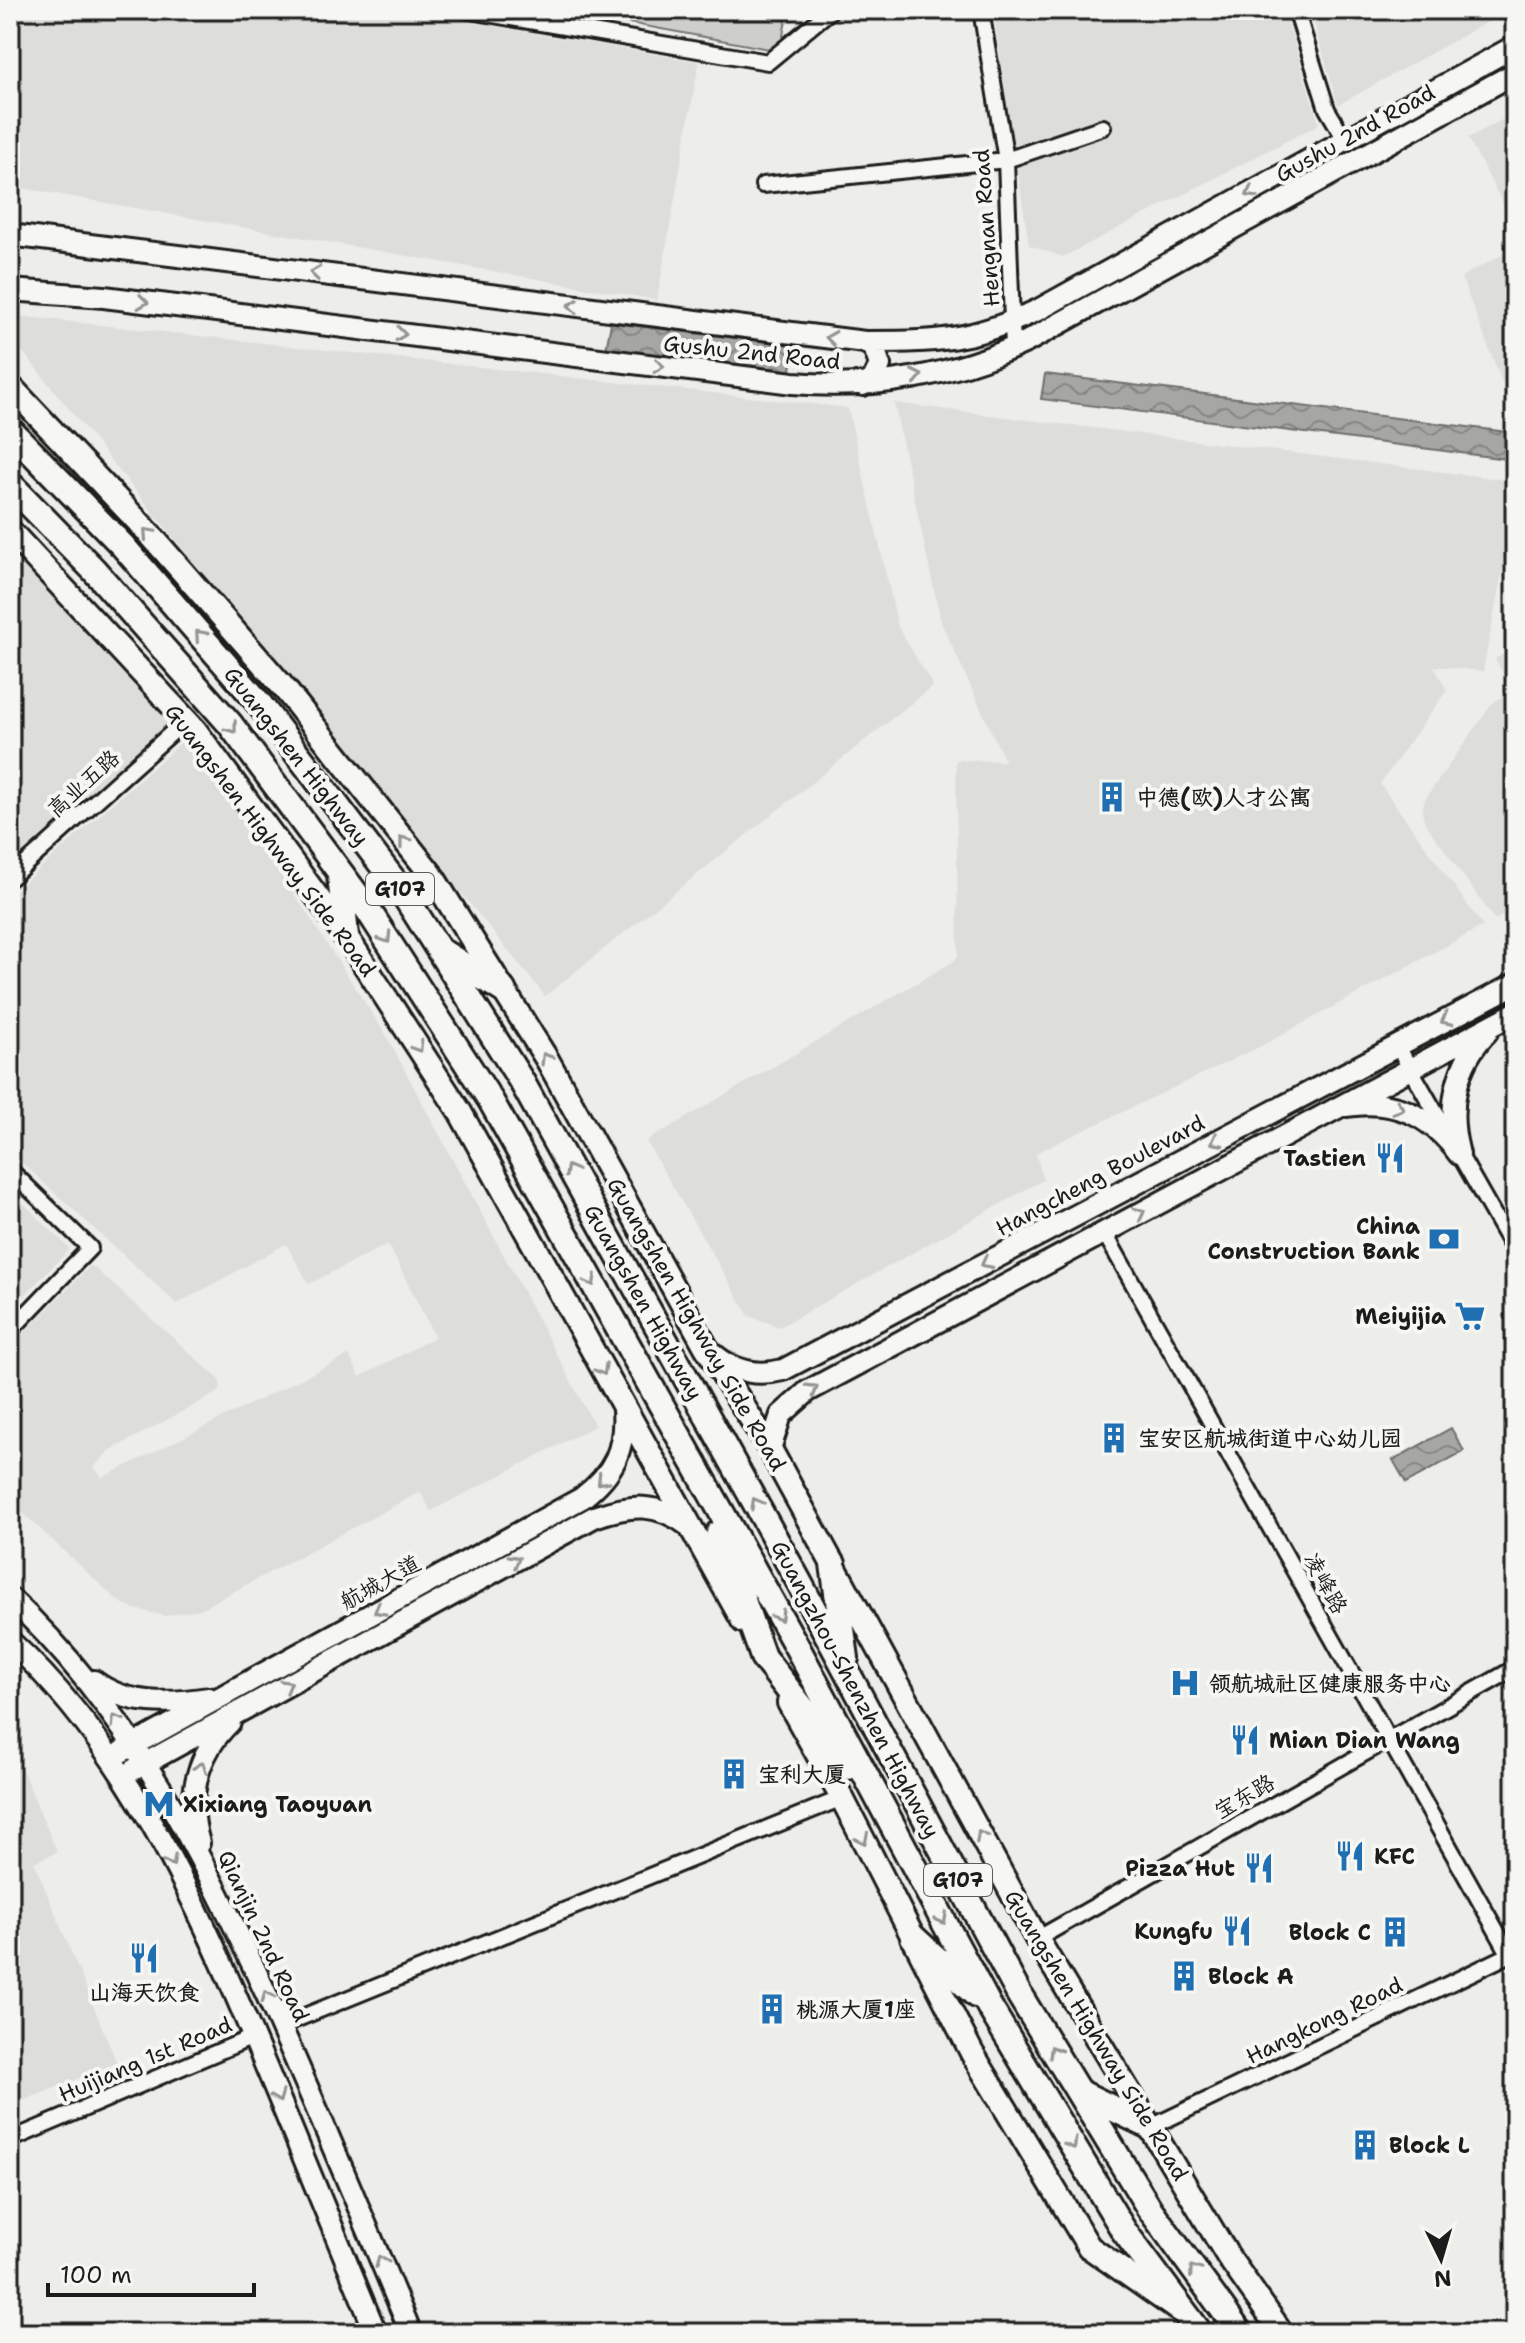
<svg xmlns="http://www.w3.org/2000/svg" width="1525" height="2343" font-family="'Shantell Sans','LXGW WenKai TC',sans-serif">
<defs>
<pattern id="water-waves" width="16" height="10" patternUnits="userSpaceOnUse" patternTransform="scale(2)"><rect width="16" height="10" fill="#a6a6a3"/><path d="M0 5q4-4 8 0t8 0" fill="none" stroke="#868684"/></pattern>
</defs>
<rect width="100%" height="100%" fill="#edede9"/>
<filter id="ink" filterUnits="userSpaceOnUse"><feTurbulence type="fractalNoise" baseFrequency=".0125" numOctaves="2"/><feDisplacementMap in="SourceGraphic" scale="16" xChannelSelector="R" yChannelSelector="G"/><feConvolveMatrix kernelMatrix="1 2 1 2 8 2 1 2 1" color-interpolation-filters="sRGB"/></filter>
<g filter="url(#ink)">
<!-- built -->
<path fill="#ddddda" d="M10 10H401L699 62 657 300 10 186Z
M993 10H1284L1319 124 1063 257 1029 245Z
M1310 10H1509L1338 105Z
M1515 113V226L1468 138Z
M1515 248V384L1502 382 1461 277Z
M10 315 848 408 898 627 933 686 545 996 10 336Z
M894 403 1515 481V505L1483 671 1434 666 1447 690 1380 784 1483 926 1259 1047 1036 1153 1043 1180 780 1327 749 1316 646 1141 954 961 958 956 956 760 1005 761 941 622Z
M10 545 172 720 10 864Z
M1515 647V909L1495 920 1425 823 1422 812 1425 799 1492 704 1512 689 1495 659Z
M185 739 291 889 386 1035 595 1426 431 1511 420 1492 201 1609 165 1616 131 1608 117 1600 10 1501V1347L91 1265 219 1379 221 1389 217 1393 111 1450 94 1467 102 1478 349 1355 360 1377 435 1337 388 1244 309 1284 286 1244 177 1304 10 1152V895Z
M10 1190 70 1249 10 1310Z
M10 1741 57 1852 34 1862 117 2063 10 2106Z"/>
<!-- green -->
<path fill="#cececb" stroke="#757574" stroke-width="2" d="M559 10H788L780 51Z"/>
<!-- water -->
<path fill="url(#water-waves)" stroke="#6f6f6d" stroke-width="2" d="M611 323 794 345 791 371 606 350Z
M1045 374 1515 433V460L1041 399Z
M1451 1428 1464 1451 1406 1483 1393 1460Z"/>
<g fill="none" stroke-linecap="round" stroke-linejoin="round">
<!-- street casing -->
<g stroke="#1c1c1c" stroke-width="20">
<path id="street" d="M464 10 768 62 831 10
M981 10 1006 160 1013 348
M1296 10 1327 109 1346 141
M763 185 1006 160 1103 127
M10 878 186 720
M1397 1045 1515 1252
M10 1170 90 1248 10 1331
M1104 1232 1510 1955
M1037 1939 1515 1668
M280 2026 842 1798
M1151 2127 1515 1952
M10 2140 253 2037"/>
</g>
<!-- secondary casing -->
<g stroke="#1c1c1c" stroke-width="26">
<path id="secondary" d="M10 235 865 342C937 342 972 341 1038 310L1515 46
M10 290 104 297 793 383C872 390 954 376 1026 342L1515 73
M863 385 873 379 880 365 874 348 865 342
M1347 1106C1395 1098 1431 1116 1459 1154
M1458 1150C1447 1107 1456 1064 1487 1032
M710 1351C731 1371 755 1377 783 1370L1515 984
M770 1449 781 1415 808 1391 1515 1013
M10 1598C131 1710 206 1861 273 2009 321 2116 366 2225 411 2333
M10 1641C138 1758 208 1928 274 2086 308 2169 342 2251 376 2333
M94 1681C126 1706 171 1704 209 1698
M121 1752 582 1498C614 1473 626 1449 623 1408
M135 1769 594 1517C631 1504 657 1502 689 1526
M199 1843C186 1799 196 1755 230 1722"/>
</g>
<!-- primary casing -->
<g stroke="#1c1c1c" stroke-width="28">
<path id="primary" d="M10 386 147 531 284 688 431 874 548 1061 706 1347 770 1449 1037 1939 1229 2258 1282 2333
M10 531 195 730 346 936 460 1112 743 1621
M789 1703 842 1798 972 2053 1089 2247 1180 2311"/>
</g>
<!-- highway casing -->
<g stroke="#1c1c1c" stroke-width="30">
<path id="highway" d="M10 430 123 546 258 702 401 890 522 1082 798 1580 1020 1996 1149 2208 1240 2333
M10 484 94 570 230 724 368 910 491 1101 797 1647 989 2006 1124 2231 1200 2333
M340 874 346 936
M444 953 503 990
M719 1533 763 1657 848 1767
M833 1564 846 1658
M913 1937 976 1995
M1079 2092 1151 2127"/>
</g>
<!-- street -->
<use href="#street" stroke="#f6f6f2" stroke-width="14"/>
<!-- secondary -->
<use href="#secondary" stroke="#f6f6f2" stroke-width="20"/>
<!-- primary -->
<use href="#primary" stroke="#f6f6f2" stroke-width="22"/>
<!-- highway -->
<use href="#highway" stroke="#f6f6f2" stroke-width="24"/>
</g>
<!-- one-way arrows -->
<defs><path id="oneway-chevron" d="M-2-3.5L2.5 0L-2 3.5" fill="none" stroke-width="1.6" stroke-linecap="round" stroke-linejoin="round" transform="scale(2)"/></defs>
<g stroke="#949492">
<use href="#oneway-chevron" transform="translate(1251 193) rotate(151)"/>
<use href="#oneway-chevron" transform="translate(315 273) rotate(-173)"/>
<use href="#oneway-chevron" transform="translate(143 302) rotate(7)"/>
<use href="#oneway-chevron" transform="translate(573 306) rotate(-173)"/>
<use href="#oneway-chevron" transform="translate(401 334) rotate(7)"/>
<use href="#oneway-chevron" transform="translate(831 338) rotate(-173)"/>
<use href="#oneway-chevron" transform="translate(659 366) rotate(7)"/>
<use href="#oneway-chevron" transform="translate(917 376) rotate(-12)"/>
<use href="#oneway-chevron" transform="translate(148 533) rotate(-132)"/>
<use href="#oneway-chevron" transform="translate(200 635) rotate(-131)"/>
<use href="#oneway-chevron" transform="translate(232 728) rotate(52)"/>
<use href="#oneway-chevron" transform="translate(404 841) rotate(-128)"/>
<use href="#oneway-chevron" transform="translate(386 938) rotate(57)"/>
<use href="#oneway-chevron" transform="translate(1446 1020) rotate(153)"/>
<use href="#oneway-chevron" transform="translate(418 1047) rotate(57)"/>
<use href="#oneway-chevron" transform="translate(546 1058) rotate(-121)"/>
<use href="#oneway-chevron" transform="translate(1399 1108) rotate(17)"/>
<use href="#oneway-chevron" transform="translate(1216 1141) rotate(152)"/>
<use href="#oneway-chevron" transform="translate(570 1170) rotate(-119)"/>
<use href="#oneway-chevron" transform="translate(1140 1213) rotate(-28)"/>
<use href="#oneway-chevron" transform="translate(986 1263) rotate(152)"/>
<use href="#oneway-chevron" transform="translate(591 1281) rotate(61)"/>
<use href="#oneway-chevron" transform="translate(602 1370) rotate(61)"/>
<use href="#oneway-chevron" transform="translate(813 1389) rotate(-31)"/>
<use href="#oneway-chevron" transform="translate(602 1480) rotate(134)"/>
<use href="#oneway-chevron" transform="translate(756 1503) rotate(-119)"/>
<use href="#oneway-chevron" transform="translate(515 1560) rotate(-29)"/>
<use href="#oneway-chevron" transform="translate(379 1610) rotate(151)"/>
<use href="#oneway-chevron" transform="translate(779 1616) rotate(60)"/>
<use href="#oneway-chevron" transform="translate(287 1685) rotate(-29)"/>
<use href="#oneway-chevron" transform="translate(116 1720) rotate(-123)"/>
<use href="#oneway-chevron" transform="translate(201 1767) rotate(-70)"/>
<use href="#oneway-chevron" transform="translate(981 1836) rotate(-119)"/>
<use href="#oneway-chevron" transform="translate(863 1839) rotate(63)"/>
<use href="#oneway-chevron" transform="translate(171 1861) rotate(62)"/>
<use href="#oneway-chevron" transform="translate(942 1919) rotate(62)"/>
<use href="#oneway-chevron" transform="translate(267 1996) rotate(-114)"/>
<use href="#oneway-chevron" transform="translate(1054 2051) rotate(-121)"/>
<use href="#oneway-chevron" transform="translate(278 2097) rotate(68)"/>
<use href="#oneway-chevron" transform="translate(1072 2144) rotate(59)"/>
<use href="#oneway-chevron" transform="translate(381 2261) rotate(-113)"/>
<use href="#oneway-chevron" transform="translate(1194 2270) rotate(-126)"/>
</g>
</g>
<!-- icons -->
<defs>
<g id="building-bare" transform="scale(2.4)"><path d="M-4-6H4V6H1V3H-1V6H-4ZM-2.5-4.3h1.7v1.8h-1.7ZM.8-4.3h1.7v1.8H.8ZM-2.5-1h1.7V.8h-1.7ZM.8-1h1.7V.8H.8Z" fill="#1f6fb2" stroke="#f6f6f2" stroke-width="2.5" paint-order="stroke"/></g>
<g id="restaurant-bare" transform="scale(2.4)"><path d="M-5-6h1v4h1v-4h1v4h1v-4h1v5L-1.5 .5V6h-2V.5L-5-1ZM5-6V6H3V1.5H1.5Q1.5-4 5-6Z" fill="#1f6fb2" stroke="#f6f6f2" stroke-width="2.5" paint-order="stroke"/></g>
<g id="bank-bare" transform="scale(2.4)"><path d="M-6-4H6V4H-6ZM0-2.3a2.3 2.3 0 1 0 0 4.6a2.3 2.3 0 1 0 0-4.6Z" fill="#1f6fb2" stroke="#f6f6f2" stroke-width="2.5" paint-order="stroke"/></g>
<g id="supermarket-bare" transform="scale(2.4)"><path d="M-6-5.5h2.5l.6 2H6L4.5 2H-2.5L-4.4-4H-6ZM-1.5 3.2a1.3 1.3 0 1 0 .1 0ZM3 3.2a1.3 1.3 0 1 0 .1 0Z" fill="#1f6fb2" stroke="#f6f6f2" stroke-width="2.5" paint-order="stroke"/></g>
<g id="hospital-bare" transform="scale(2.4)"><path d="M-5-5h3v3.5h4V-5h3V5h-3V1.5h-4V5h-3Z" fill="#1f6fb2" stroke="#f6f6f2" stroke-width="2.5" paint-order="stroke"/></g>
<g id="metro-bare" transform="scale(2.4)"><path d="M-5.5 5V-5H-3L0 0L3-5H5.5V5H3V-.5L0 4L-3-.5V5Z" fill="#1f6fb2" stroke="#f6f6f2" stroke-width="2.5" paint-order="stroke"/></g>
</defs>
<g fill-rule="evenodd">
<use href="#building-bare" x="1112" y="797"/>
<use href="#restaurant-bare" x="1390" y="1158"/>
<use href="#bank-bare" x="1444" y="1239"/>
<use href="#supermarket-bare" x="1470" y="1316"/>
<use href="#building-bare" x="1114" y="1438"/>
<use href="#hospital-bare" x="1185" y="1683"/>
<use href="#restaurant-bare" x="1245" y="1740"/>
<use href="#building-bare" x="734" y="1774"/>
<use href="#metro-bare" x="159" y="1804"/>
<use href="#restaurant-bare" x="1350" y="1856"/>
<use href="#restaurant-bare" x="1259" y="1868"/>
<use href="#restaurant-bare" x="1237" y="1931"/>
<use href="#building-bare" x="1395" y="1932"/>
<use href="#restaurant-bare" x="144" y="1958"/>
<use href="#building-bare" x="1184" y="1976"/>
<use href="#building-bare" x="772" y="2009"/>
<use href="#building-bare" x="1365" y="2145"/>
</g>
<g text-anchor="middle" stroke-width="8" stroke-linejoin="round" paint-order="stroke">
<!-- shield labels -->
<g fill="#f6f6f2" stroke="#5d5d5c" stroke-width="2">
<rect x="366" y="873" width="68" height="32" rx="6"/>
<rect x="924" y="1864" width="68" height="32" rx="6"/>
</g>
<g font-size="20" font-weight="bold" fill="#1c1c1c">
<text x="400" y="896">G107</text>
<text x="958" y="1887">G107</text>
</g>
<!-- street labels -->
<g font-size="22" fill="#1c1c1c" stroke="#f6f6f2">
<text transform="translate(1355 133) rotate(-29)" y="8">Gushu 2nd Road</text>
<text transform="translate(986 228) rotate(-94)" y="8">Hengnan Road</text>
<text transform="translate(752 352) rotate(6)" y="8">Gushu 2nd Road</text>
<text transform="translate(297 756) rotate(52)" y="8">Guangshen Highway</text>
<text transform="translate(83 783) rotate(-42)" y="8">高业五路</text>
<text transform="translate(271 840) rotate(53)" y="8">Guangshen Highway Side Road</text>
<text transform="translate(1100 1175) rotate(-28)" y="8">Hangcheng Boulevard</text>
<text transform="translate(644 1302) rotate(61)" y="8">Guangshen Highway</text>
<text transform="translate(697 1324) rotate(60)" y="8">Guangshen Highway Side Road</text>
<text transform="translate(380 1582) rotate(-29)" y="8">航城大道</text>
<text transform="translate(1326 1583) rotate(61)" y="8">凌峰路</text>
<text transform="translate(856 1689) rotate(62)" y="8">Guangzhou-Shenzhen Highway</text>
<text transform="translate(1244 1796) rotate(-30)" y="8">宝东路</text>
<text transform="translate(264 1936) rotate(65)" y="8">Qianjin 2nd Road</text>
<text transform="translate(1324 2020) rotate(-26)" y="8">Hangkong Road</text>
<text transform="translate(1097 2035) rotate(59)" y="8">Guangshen Highway Side Road</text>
<text transform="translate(145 2059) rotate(-23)" y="8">Huijiang 1st Road</text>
</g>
<!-- poi labels -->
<g font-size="22" font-weight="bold" fill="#1c1c1c" stroke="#f6f6f2" text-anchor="start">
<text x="1136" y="805">中德(欧)人才公寓</text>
<text x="1366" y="1166" text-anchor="end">Tastien</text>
<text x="1420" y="1234" text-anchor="end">China<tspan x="1420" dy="25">Construction Bank</tspan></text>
<text x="1446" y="1324" text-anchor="end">Meiyijia</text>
<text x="1138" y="1446">宝安区航城街道中心幼儿园</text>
<text x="1209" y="1691">领航城社区健康服务中心</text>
<text x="1269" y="1748">Mian Dian Wang</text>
<text x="758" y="1782">宝利大厦</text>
<text x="183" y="1812">Xixiang Taoyuan</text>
<text x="1374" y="1864">KFC</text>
<text x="1235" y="1876" text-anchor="end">Pizza Hut</text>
<text x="1213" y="1939" text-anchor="end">Kungfu</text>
<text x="1371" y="1940" text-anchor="end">Block C</text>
<text x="1208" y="1984">Block A</text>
<text x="144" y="2000" text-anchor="middle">山海天饮食</text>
<text x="796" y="2017">桃源大厦1座</text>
<text x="1389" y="2153">Block L</text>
</g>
</g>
<!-- margin -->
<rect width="1525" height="2343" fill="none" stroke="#f6f6f2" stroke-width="40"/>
<rect x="20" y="20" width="1485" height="2303" fill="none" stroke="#1c1c1c" stroke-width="3" filter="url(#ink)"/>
<!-- north arrow -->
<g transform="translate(1441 2259) rotate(175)" stroke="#f6f6f2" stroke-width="6" paint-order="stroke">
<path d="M0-6L14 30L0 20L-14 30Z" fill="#1c1c1c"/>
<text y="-12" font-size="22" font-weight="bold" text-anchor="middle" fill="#1c1c1c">N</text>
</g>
<!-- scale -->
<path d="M48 2283v12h206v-12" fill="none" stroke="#1c1c1c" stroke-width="4"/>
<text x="60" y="2283" font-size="24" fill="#1c1c1c" stroke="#f6f6f2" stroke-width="6" paint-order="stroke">100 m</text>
</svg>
